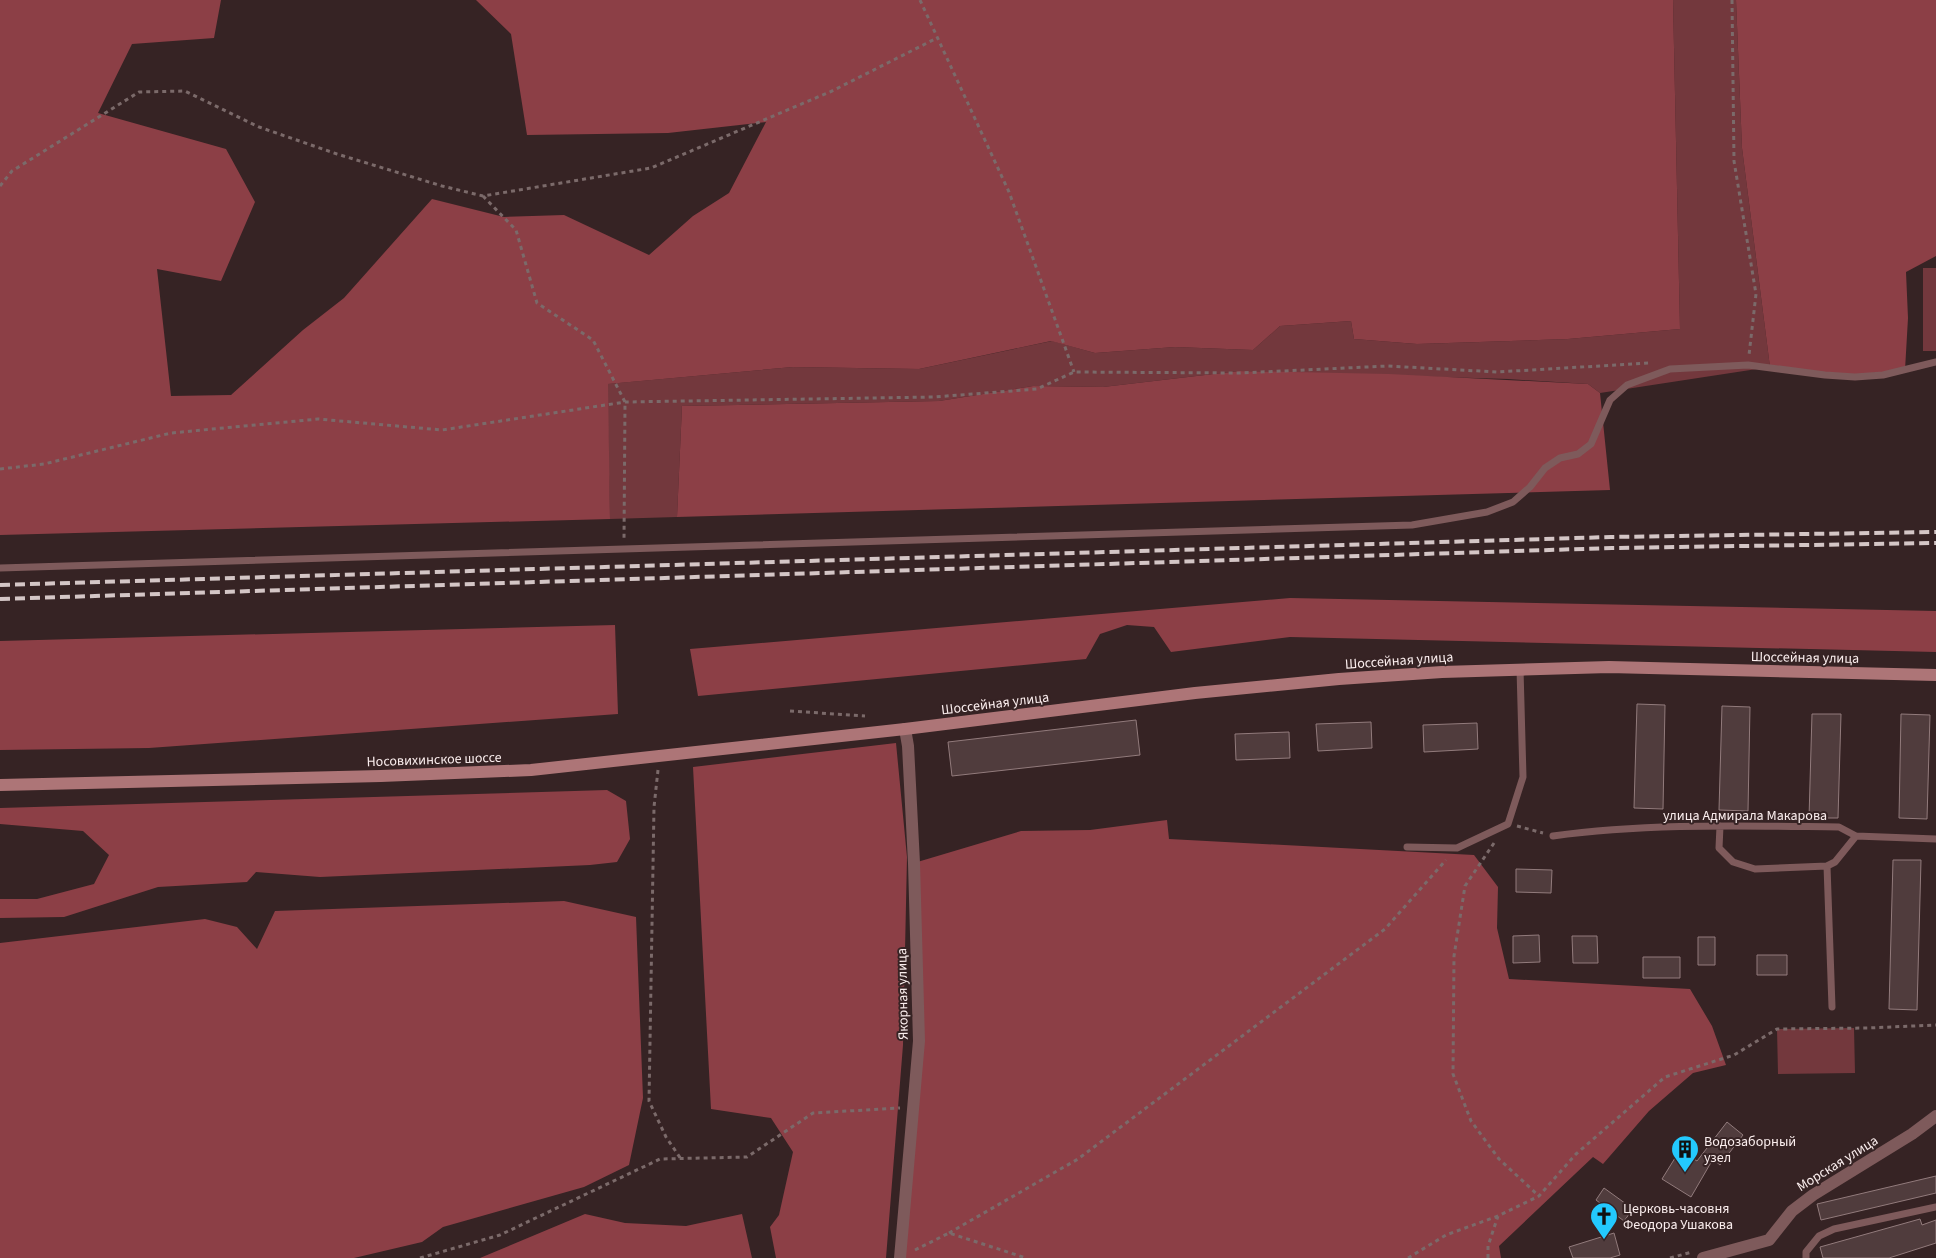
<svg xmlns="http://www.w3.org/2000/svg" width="1936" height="1258" font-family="'Source Sans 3',sans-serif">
<rect width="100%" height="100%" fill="#362324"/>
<!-- green -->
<path fill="#73383d" d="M1673 0H1736L1742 148 1770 367 1600 393 1588 384 1508 379 1239 371 1103 387 1033 386 939 401 682 406 677 517 610 519 607 384 793 367 919 369 1052 341 1095 353 1175 347 1253 350 1280 326 1351 321 1354 339 1417 344 1568 339 1680 329Z
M1923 268H1936V351H1923Z
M1854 1028 1855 1073 1778 1074 1777 1029Z"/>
<!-- forest -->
<path fill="#8c3f46" d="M0 0H221L214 38 132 44 98 113 226 149 255 202 221 281 157 269 171 396 231 395 303 330 344 298 432 199 504 217 564 215 649 255 693 216 729 193 766 122 668 133 527 135 511 34 476 0H1673L1680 329 1568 339 1417 344 1354 339 1351 321 1280 326 1253 350 1175 347 1095 353 1051 341 919 369 793 367 608 384 610 519 0 535Z
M1736 0H1936V256L1906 272 1908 318 1905 370 1840 376 1770 367 1742 148Z
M1239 371 1389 374 1588 384 1600 393 1610 490 677 517 682 406 939 401 1033 386 1103 387Z
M1290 598 1936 611V652L1290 637 1171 652 1154 627 1127 625 1100 634 1086 659 698 696 690 649Z
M615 625 618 714 149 748 0 750V641Z
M896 743 907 857 903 1045 886 1258H776L770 1227 779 1215 793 1152 771 1118 711 1109 693 767Z
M607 790 626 801 630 839 617 862 590 865 320 877 256 872 247 882 158 887 64 917 0 918V899H37L94 884 109 855 83 831 0 824V808Z
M1167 820 1169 839 1474 855 1498 887 1497 928 1509 979 1690 989 1712 1026 1726 1065 1693 1073 1649 1111 1603 1164 1593 1157 1499 1246 1501 1258H900L914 1107V863L1021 831 1090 830Z
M564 901 636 917 643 1098 629 1165 584 1187 443 1227 422 1242 354 1258H0V943L205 919 237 927 257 949 275 911Z
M585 1214 625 1223 686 1226 742 1214 752 1258H480Z"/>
<!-- building -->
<path fill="#503c3d" stroke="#927b7c" d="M1637 704 1665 705 1663 809 1634 808Z
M1722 706 1750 707 1748 811 1719 810Z
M1812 714H1841L1838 818H1809Z
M1901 714 1930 715 1927 819 1899 818Z
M1136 720 1140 755 952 776 948 742Z
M1371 722 1372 748 1318 751 1316 724Z
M1477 723 1478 749 1424 752 1423 725Z
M1289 732 1290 758 1236 760 1235 734Z
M1893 860H1921L1917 1010 1889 1009Z
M1516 869 1552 870 1551 893 1516 892Z
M1539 935 1540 962 1513 963V936Z
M1572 936H1597L1598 963H1573Z
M1698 937H1715V965H1698Z
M1757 955H1787V975H1757Z
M1643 957H1680V978H1643Z
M1727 1122 1743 1135 1720 1165 1713 1159 1691 1197 1662 1179 1680 1150 1697 1161Z
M1936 1176V1193L1821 1220 1817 1204Z
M1604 1188 1633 1209 1624 1221 1596 1200Z
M1920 1219 1922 1225 1936 1220V1243L1889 1258H1823L1820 1247Z
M1614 1233 1620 1255 1610 1258H1573L1569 1247Z"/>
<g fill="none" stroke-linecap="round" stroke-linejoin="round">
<!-- path -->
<path stroke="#7b6a6a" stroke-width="3" stroke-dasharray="4 4" stroke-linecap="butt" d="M920 0 1009 192 1074 372
M1732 0 1734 161 1756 294 1749 355
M0 186 12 171 139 92 185 91 259 127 337 154 442 186 483 196 651 168 832 91 937 38
M483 196 516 230 537 303 593 340 625 402 624 540
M0 469 44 464 171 433 318 419 442 430 625 402 934 397 1037 389 1074 372 1240 373 1388 366 1497 372 1650 363
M790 711 865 716
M658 770 654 807 649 1101 666 1137 681 1159
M1517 826 1543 833
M1494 843 1465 886 1454 956 1453 1074 1471 1121 1499 1159 1539 1196
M949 1233 1078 1159 1385 929 1446 860
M915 1250 949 1233 1026 1258
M420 1258 500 1235 660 1159 747 1157 813 1113 900 1108
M1408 1258 1446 1235 1498 1216 1539 1196 1576 1154 1665 1077 1734 1055 1777 1029 1868 1028 1936 1025
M1488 1258V1246L1498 1216
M1670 1258 1692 1252"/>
<!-- lane -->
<path stroke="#7e5a5b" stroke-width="7" d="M0 568 1412 525 1487 512 1513 502 1530 487 1545 468 1560 458 1578 454 1591 444 1610 400 1627 385 1670 369 1748 365 1825 375 1855 377 1883 375 1936 362
M1720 826 1719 848 1733 862 1755 869 1827 866 1835 862 1856 836
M1553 836C1647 823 1744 826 1839 827L1856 836 1936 839
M1407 847 1457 848 1508 824 1523 777 1520 669
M1827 866 1832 1007
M1806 1258V1252L1819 1236 1834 1229 1936 1207"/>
<!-- street -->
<path stroke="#7e5a5b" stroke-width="12" d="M900 1258 919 1041 914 863 908 746 905 729
M1703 1258 1769 1240 1792 1211 1813 1195 1912 1134 1936 1116"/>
<!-- secondary -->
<path stroke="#ad7577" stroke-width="12" d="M0 785 381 776 531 770 905 729 1195 693 1339 679 1442 672 1609 667 1936 675"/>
<!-- rail -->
<path stroke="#d4c6c6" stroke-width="4" stroke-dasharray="10 5" stroke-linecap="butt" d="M0 585 1611 537 1936 532
M0 599 1612 548 1936 543"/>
</g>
<!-- icons -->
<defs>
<g id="building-pin" transform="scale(1.4375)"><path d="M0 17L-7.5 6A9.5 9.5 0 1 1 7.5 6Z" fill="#23c9fe" stroke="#362324"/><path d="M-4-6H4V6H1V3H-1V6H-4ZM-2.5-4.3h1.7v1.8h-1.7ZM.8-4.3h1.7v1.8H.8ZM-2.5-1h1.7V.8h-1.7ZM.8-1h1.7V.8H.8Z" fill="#111"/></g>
<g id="church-pin" transform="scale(1.4375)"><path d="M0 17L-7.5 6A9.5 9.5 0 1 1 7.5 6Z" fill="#23c9fe" stroke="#362324"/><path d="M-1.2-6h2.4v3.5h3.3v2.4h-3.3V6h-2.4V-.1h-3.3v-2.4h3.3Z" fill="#111"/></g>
</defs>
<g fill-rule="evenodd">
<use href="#building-pin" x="1685" y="1149"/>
<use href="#church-pin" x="1604" y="1216"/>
</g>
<g text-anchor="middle" stroke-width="4" stroke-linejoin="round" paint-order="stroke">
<!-- street labels -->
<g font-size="14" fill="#fbeeee" stroke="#362324">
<text transform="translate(1805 657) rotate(1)" y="5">Шоссейная улица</text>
<text transform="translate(1399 660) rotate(-4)" y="5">Шоссейная улица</text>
<text transform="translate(995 703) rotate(-7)" y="5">Шоссейная улица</text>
<text transform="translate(434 759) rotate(-2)" y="5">Носовихинское шоссе</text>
<text x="1745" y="820">улица Адмирала Макарова</text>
<text transform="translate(902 994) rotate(-91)" y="5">Якорная улица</text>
<text transform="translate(1837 1163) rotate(-32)" y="5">Морская улица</text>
</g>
<!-- poi labels -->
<g font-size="14" fill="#fbeeee" stroke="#362324" text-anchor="start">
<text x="1704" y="1146">Водозаборный<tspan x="1704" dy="16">узел</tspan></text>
<text x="1623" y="1213">Церковь-часовня<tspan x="1623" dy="16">Феодора Ушакова</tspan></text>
</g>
</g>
</svg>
